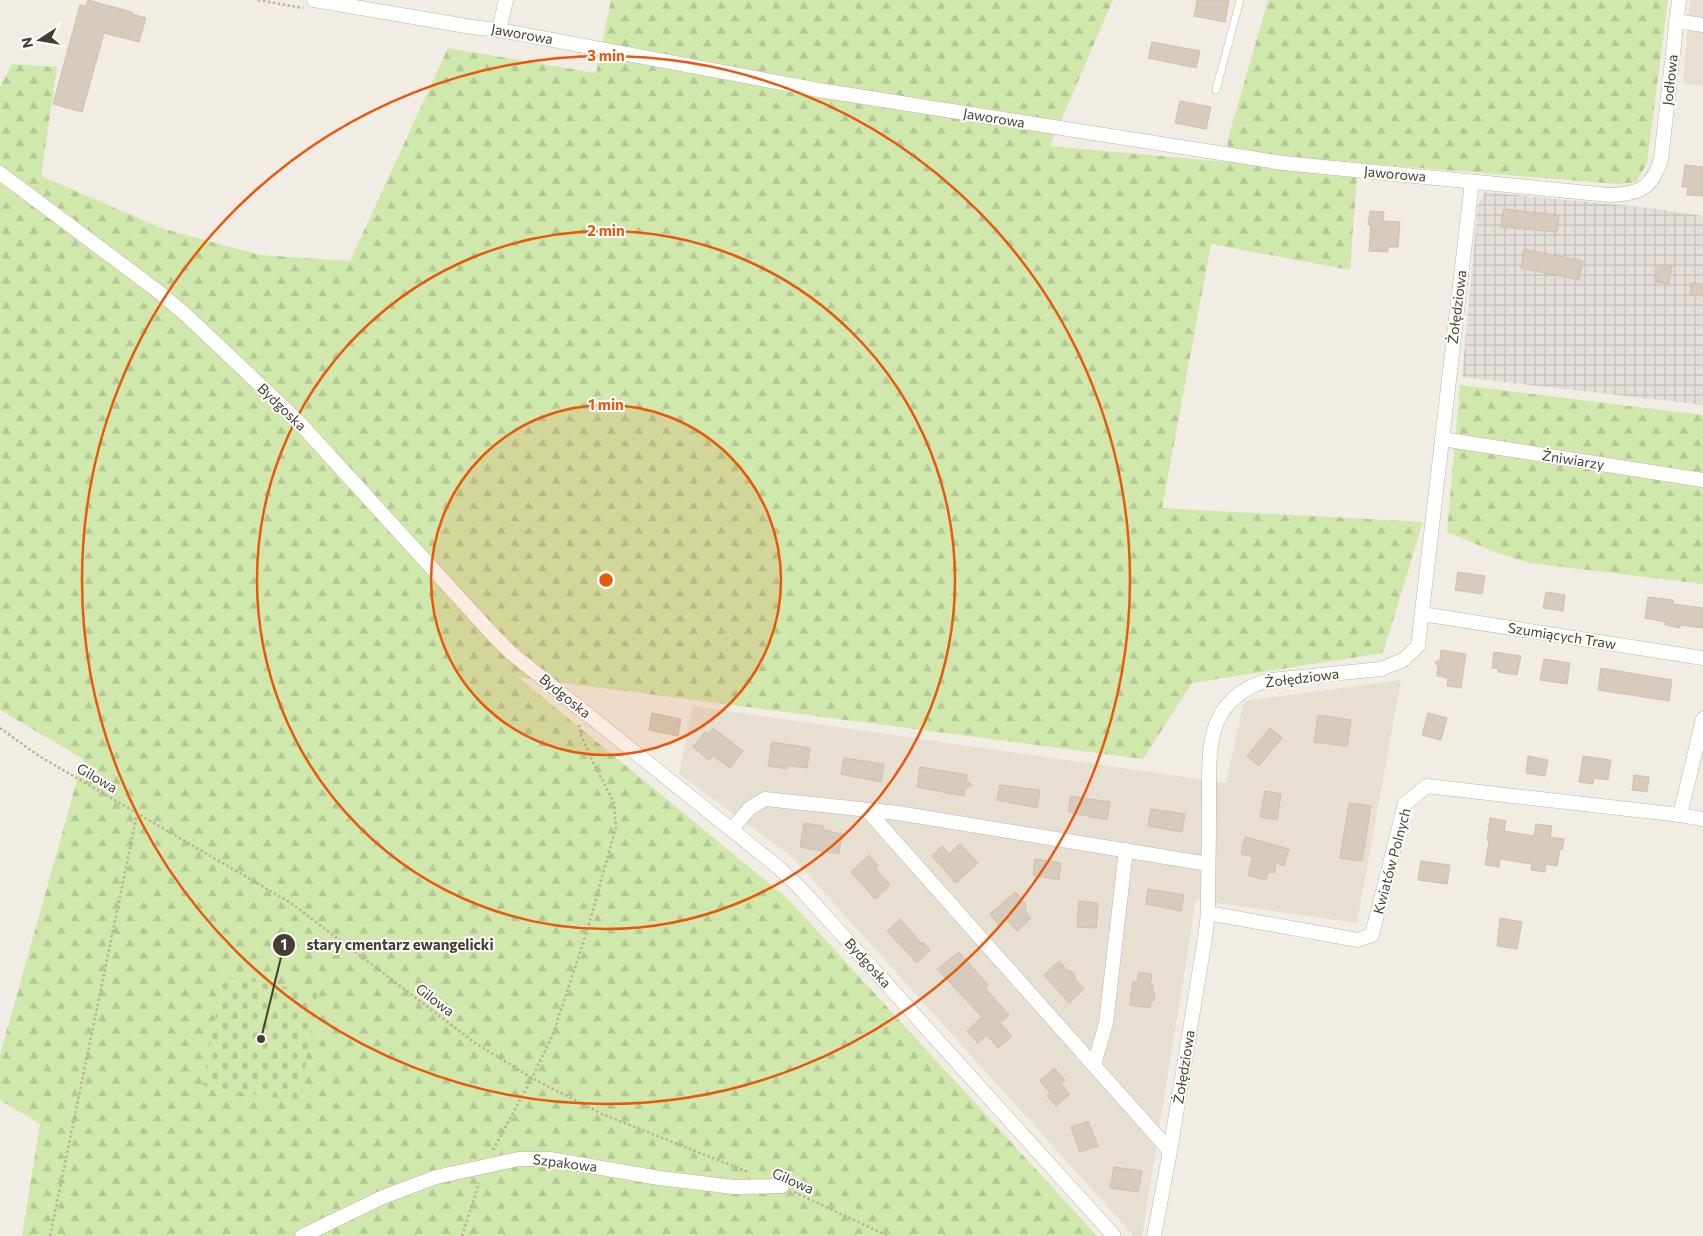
<svg xmlns="http://www.w3.org/2000/svg" width="1703" height="1236" font-family="Commissioner,sans-serif">
<defs>
<pattern id="industrial-grid" width="8" height="8" patternUnits="userSpaceOnUse" patternTransform="scale(1.25)"><rect width="8" height="8" fill="#e4dfd9"/><path d="M0 4h8M4 0v8" fill="none" stroke="#c5c0bb"/></pattern>
<pattern id="forest-firs" width="22" height="20" patternUnits="userSpaceOnUse" patternTransform="scale(1.25)"><rect width="22" height="20" fill="#d0e8ac"/><path d="M5 1l3.5 6h-7zM16 11l3.5 6h-7z" fill="#b4c895"/></pattern>
<pattern id="cemetery-stones" width="16" height="16" patternUnits="userSpaceOnUse" patternTransform="scale(1.25)"><rect width="16" height="16" fill="#d0e8ac"/><path d="M2 7V4a2 2 0 0 1 4 0v3zM10 15v-3a2 2 0 0 1 4 0v3z" fill="#b4c895"/></pattern>
</defs>
<rect width="100%" height="100%" fill="#f2ede4"/>
<!-- residential -->
<path fill="#e7dfd2" d="M1690 0H1703V86L1683 83Z
M1401 680 1357 923 1196 900 1142 1236H1134L792 857 679 774 693 706 1226 783 1244 701Z"/>
<!-- industrial -->
<path fill="url(#industrial-grid)" d="M1485 192 1651 208 1703 216V405L1462 377 1478 205Z"/>
<!-- forest -->
<path fill="url(#forest-firs)" d="M611 0H1113L1050 146 1226 162 1228 139 1268 0H1668L1647 163 1636 182 1618 184 1358 163 1350 270 1211 244 1162 508 1423 522 1383 653 1192 683 1143 759 518 677 788 899 1097 1236H22L40 1124 0 1100V1055L83 759 0 710V87L12 64 57 67 41 176 164 229 260 255 350 261 448 48 596 73Z
M1460 385 1703 415V584L1530 563 1500 554 1447 532Z"/>
<!-- cemetery -->
<path fill="url(#cemetery-stones)" d="M223 976 318 993 299 1102 203 1085Z"/>
<!-- building -->
<path fill="#d7cbbd" stroke="#cfc0ad" d="M88 0 132 12V14L146 18 139 42 104 33 82 112 53 104 80 5 86 6Z
M1197 0H1229L1225 22 1194 16Z
M1152 42 1200 51 1196 68 1148 58Z
M1180 101 1211 107 1206 129 1175 123Z
M1685 165 1703 167V196L1687 195 1688 187H1682Z
M1503 209 1559 215 1557 232 1501 227Z
M1370 211 1384 212 1383 221 1400 222 1398 247H1388V252L1369 251 1371 225H1368Z
M1524 249 1583 261 1579 280 1521 268Z
M1658 264 1672 266 1669 284 1655 282Z
M1691 283 1703 284V296L1690 295Z
M1458 572 1485 576 1482 594 1455 590Z
M1546 592 1565 595 1563 611 1543 608Z
M1648 597 1673 600V604L1703 608V628L1680 625V628L1665 625 1666 622 1645 618Z
M1441 650 1466 654 1461 688 1447 686 1448 678 1437 676 1438 667 1435 662 1440 660Z
M1494 652 1521 656 1517 675 1498 672 1499 669 1492 668Z
M1544 659 1570 663 1567 684 1540 680Z
M1601 668 1672 680 1669 701 1598 690Z
M652 713 681 719 678 736 649 730Z
M1428 713 1447 718 1441 740 1422 735Z
M1318 715 1351 720 1347 746 1314 742Z
M713 728 743 751 730 768 713 756 709 760 693 747 705 732 708 734Z
M1270 728 1282 738 1259 766 1247 756Z
M772 742 810 748 807 768 787 765V769L768 766Z
M1528 756 1548 760 1545 776 1526 773Z
M1583 756 1611 760 1608 780 1594 778 1593 784 1579 782Z
M844 758 884 764 881 782 841 774Z
M920 767 967 775 966 780 972 785 965 789 964 796 917 787Z
M1634 775 1649 777 1647 792 1632 790Z
M1000 785 1040 790 1037 808 997 800Z
M1265 791 1281 794 1277 820 1260 817Z
M1071 796 1110 802 1107 820 1068 812Z
M1349 803 1371 806 1362 861 1340 858Z
M1151 809 1185 814 1182 832 1148 826Z
M1490 818 1506 821 1504 831 1534 836 1536 824 1552 826 1550 837 1564 839 1562 850 1560 849 1557 866 1546 864 1545 872 1531 870 1532 864 1500 859 1499 867 1485 865 1489 841 1487 840Z
M804 823 823 826V830L842 834 839 854 800 847Z
M1245 837 1289 849 1284 866 1276 863 1274 873 1268 872 1266 880 1248 875 1253 857 1241 854Z
M960 844 978 863 956 883 932 856 942 846 949 854Z
M869 855 878 866 875 868 890 885 875 899 851 872Z
M1035 859 1061 863 1059 880 1033 875Z
M1421 861 1450 865 1447 884 1418 880Z
M1148 889 1184 895 1181 911 1146 904Z
M1015 892 1026 904V912L1031 918 1017 931 1006 918 999 925 990 914Z
M1079 901 1098 903 1096 928 1077 927Z
M1500 918 1522 922 1517 949 1497 946Z
M900 919 922 944 923 942 930 950 917 963 887 931Z
M959 952 988 985 985 988 1009 1015 1000 1023 1012 1036 998 1048 987 1035 978 1043 967 1031 982 1017 937 969Z
M1059 961 1068 971H1071L1075 976V979L1084 989 1069 1003 1044 975Z
M1139 972 1152 974 1150 984 1153 985V991L1155 994 1154 1000 1151 1002 1150 1008 1130 1005 1133 981 1137 982Z
M1054 1068 1065 1080 1061 1084 1070 1094 1056 1106 1047 1096 1050 1093 1040 1081Z
M1088 1121 1098 1146 1080 1152 1071 1127Z
M1114 1167 1142 1171 1138 1192 1110 1188Z"/>
<g fill="none" stroke-linecap="round" stroke-linejoin="round">
<!-- lane casing -->
<g stroke="#beb5a7" stroke-width="8">
<path id="lane" d="M1216 90 1240 0"/>
</g>
<!-- street casing -->
<g stroke="#beb5a7" stroke-width="15">
<path id="street" d="M314 0 472 27 499 30 819 90 1283 163 1609 195C1639 194 1652 189 1661 159L1679 0
M1676 21 1703 25
M499 30 506 0
M0 173 159 292 186 315 296 419 493 635 511 653 778 867 799 887 1114 1236
M1442 439 1703 480
M1422 614 1703 658
M867 810 1170 1151
M1680 815 1703 719
M732 829 750 808 765 799 898 813 1208 864
M1208 913 1358 940 1372 935 1405 804 1427 786 1680 815 1703 819
M1094 1065 1106 1023 1126 850
M302 1236 383 1197 436 1177 519 1159H550L659 1178 734 1187 782 1186
M1154 1236 1170 1151 1205 938 1208 913C1208 880 1209 846 1209 813 1210 782 1205 742 1221 714 1232 696 1249 685 1270 680L1381 669 1403 660 1418 646 1472 182"/>
</g>
<!-- path -->
<path stroke="#c0b098" stroke-width="2.5" stroke-dasharray="2.5 2.5" stroke-linecap="butt" d="M258 0 303 8
M0 728 39 756 291 903 475 1043 532 1078 602 1114 748 1172
M493 1150 532 1078 553 1034 587 931 616 827 614 803 593 762 581 735 579 725
M794 1192 888 1236
M50 1236 137 814
M462 1236 479 1183"/>
<!-- lane -->
<use href="#lane" stroke="#fff" stroke-width="7"/>
<!-- street -->
<use href="#street" stroke="#fff" stroke-width="14"/>
</g>
<!-- distance rings -->
<circle cx="606" cy="580" r="175" fill="#e8590c" fill-opacity=".12"/>
<g fill="none" stroke="#e8590c" stroke-width="2.5">
<circle cx="606" cy="580" r="175"/>
<circle cx="606" cy="580" r="349"/>
<circle cx="606" cy="580" r="524"/>
</g>
<g text-anchor="middle" stroke-width="4" stroke-linejoin="round" paint-order="stroke">
<!-- street labels -->
<g font-size="14" fill="#453d34" stroke="#fff">
<text transform="translate(522 34) rotate(10)" y="5">Jaworowa</text>
<text transform="translate(1670 80) rotate(-84)" y="5">Jodłowa</text>
<text transform="translate(994 118) rotate(9)" y="5">Jaworowa</text>
<text transform="translate(1395 174) rotate(5)" y="5">Jaworowa</text>
<text transform="translate(1457 307) rotate(-83)" y="5">Żołędziowa</text>
<text transform="translate(282 407) rotate(44)" y="5">Bydgoska</text>
<text transform="translate(1573 460) rotate(9)" y="5">Żniwiarzy</text>
<text transform="translate(1562 636) rotate(9)" y="5">Szumiących Traw</text>
<text transform="translate(1302 678) rotate(-7)" y="5">Żołędziowa</text>
<text transform="translate(565 696) rotate(39)" y="5">Bydgoska</text>
<text transform="translate(97 778) rotate(30)" y="5">Gilowa</text>
<text transform="translate(1392 861) rotate(-75)" y="5">Kwiatów Polnych</text>
<text transform="translate(868 963) rotate(48)" y="5">Bydgoska</text>
<text transform="translate(435 1000) rotate(37)" y="5">Gilowa</text>
<text transform="translate(1184 1067) rotate(-81)" y="5">Żołędziowa</text>
<text transform="translate(565 1163) rotate(7)" y="5">Szpakowa</text>
<text transform="translate(793 1181) rotate(24)" y="5">Gilowa</text>
</g>
</g>
<circle cx="606" cy="580" r="8" fill="#e8590c" stroke="#fff" stroke-width="2.5"/>
<g font-size="15" text-anchor="middle" font-weight="bold" fill="#e8590c" stroke="#fff" stroke-width="4" stroke-linejoin="round" paint-order="stroke">
<text x="606" y="61">3 min</text>
<text x="606" y="236">2 min</text>
<text x="606" y="410">1 min</text>
</g>
<!-- callouts -->
<path fill="none" stroke="#453d34" stroke-width="2" d="M261 1039L284 945"/>
<g fill="#453d34" stroke="#fff" stroke-width="2">
<circle cx="261" cy="1039" r="5"/>
<circle cx="284" cy="945" r="12"/>
</g>
<g font-size="15" text-anchor="middle" font-weight="bold" fill="#fff">
<text x="284" y="950">1</text>
</g>
<g font-size="15" text-anchor="middle" font-weight="bold" fill="#453d34" stroke="#fff" stroke-width="4" stroke-linejoin="round" paint-order="stroke">
<text x="400" y="950">stary cmentarz ewangelicki</text>
</g>
<!-- north arrow -->
<g transform="translate(40 40) rotate(258)" stroke="#ffffff" stroke-width="4" paint-order="stroke">
<path d="M0-4L9 19L0 12L-9 19Z" fill="#453d34"/>
<text y="-8" font-size="14" font-weight="bold" text-anchor="middle" fill="#453d34">N</text>
</g>
</svg>
